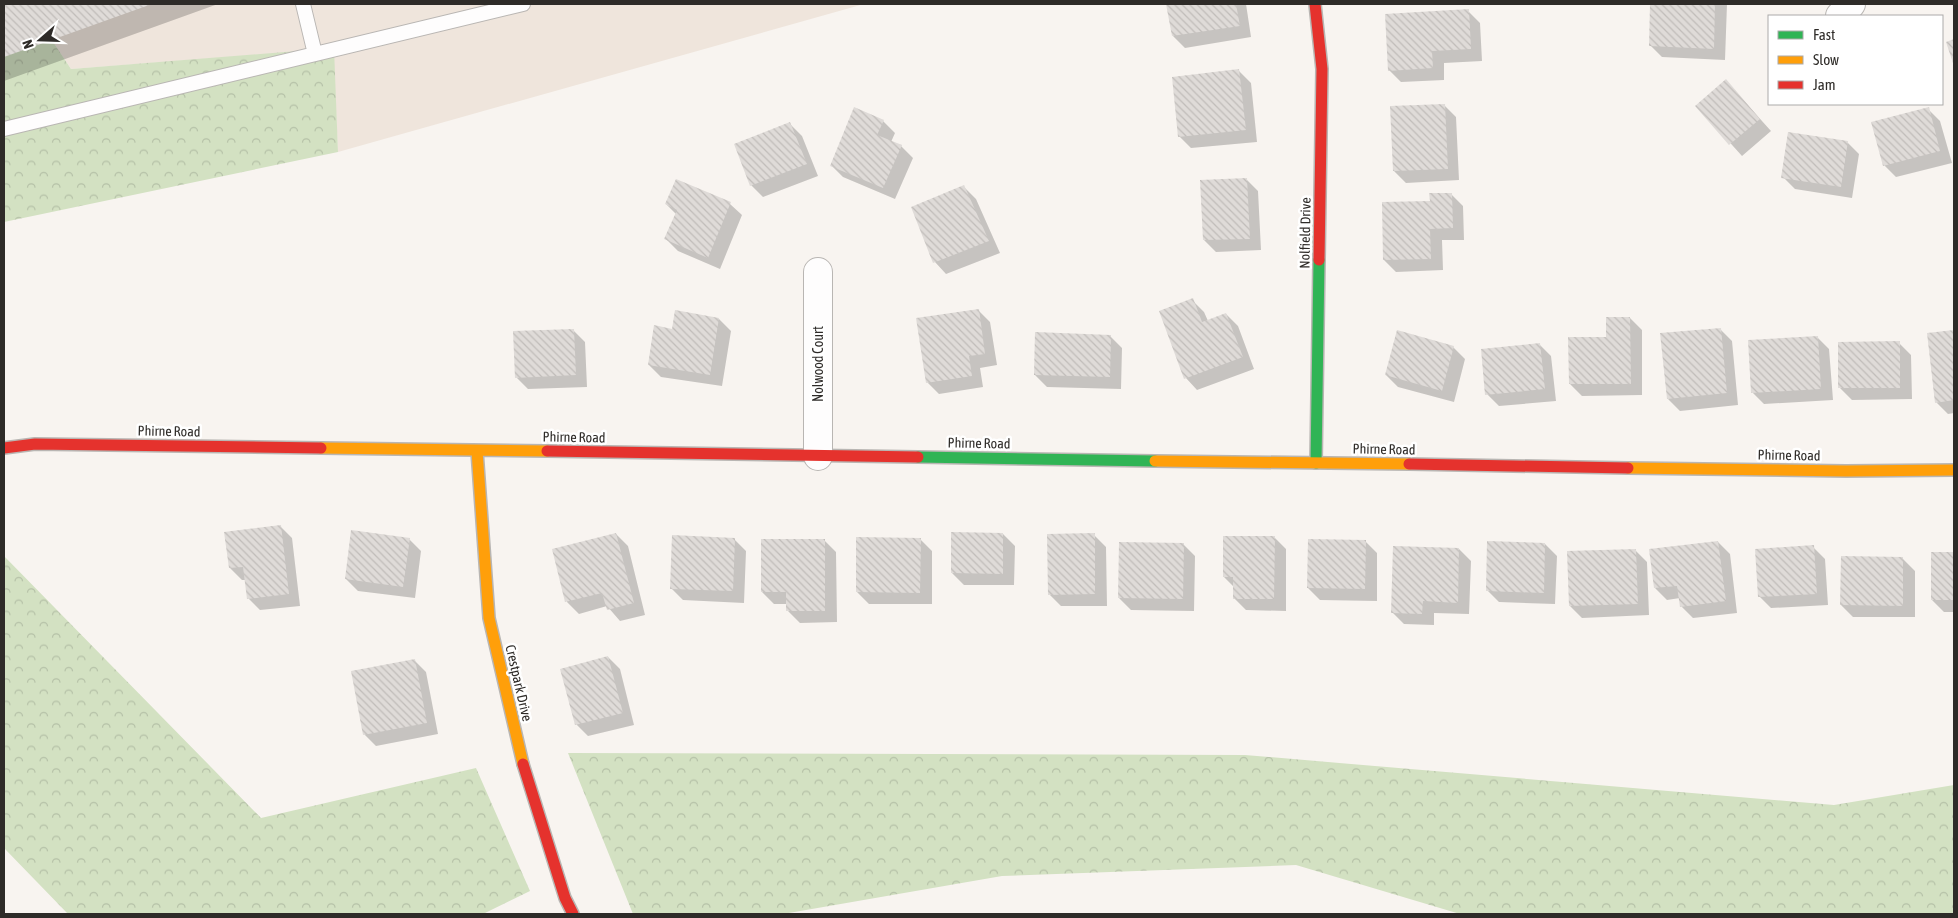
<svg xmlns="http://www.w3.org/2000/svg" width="1958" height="918" font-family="'Asap Condensed',sans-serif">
<defs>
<pattern id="forest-crowns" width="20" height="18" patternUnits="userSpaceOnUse" patternTransform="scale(1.25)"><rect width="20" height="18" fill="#d3e1c2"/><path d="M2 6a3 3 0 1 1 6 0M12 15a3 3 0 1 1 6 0" fill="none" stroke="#b5c1a7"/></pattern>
<pattern id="building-back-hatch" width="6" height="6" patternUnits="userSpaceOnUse" patternTransform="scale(1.25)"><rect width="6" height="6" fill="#dfdbd8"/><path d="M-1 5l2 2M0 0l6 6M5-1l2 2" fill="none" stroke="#c0bcb9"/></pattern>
</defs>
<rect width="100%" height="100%" fill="#f8f4f0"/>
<!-- built -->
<path fill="#efe5dc" d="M28 4H864L338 152 333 49 71 69Z"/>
<!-- forest -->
<path fill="url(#forest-crowns)" d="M4 4H28L71 69 334 48 338 152 4 222Z
M4 556 261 818 476 768 530 891 483 914H68L4 848Z
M568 753 1245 755 1834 805 1954 785V914H1460L1296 865 1002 876 783 914H633Z"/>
<!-- shadow -->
<path fill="#0003" d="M4 4H218L4 81Z
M1168 4H1246L1251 37 1185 48 1173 36Z
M1652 4H1727L1725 60 1662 57 1650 45Z
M1468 11 1480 23 1482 61 1444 63V80L1401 82 1389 70Z
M1239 71 1251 83 1257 142 1191 148 1179 136Z
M1726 81 1771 131 1742 156 1697 106Z
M1444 105 1456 117 1459 180 1406 183 1394 171Z
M1928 109 1940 121 1952 163 1896 177 1884 165Z
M883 121 895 133 891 142 901 146 913 158 895 199 843 177 831 165Z
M790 124 802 136 818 176 763 197 751 185Z
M1847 142 1859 154 1852 198 1795 189 1783 177Z
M1246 179 1258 191 1261 250 1216 252 1204 240Z
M676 181 730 204 742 215 720 269 678 251 666 239 676 214 666 204Z
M964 187 976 199 1000 253 946 274 935 262 912 208Z
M1451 194 1463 206 1464 240H1442L1443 270 1396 272 1384 260 1431 202Z
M1192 300 1204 312 1208 321 1226 314 1238 326 1254 369 1197 390 1186 378Z
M978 310 990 322 997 365 980 368 983 387 939 394 927 382Z
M1630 318 1642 330V395L1582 396 1570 384 1608 338Z
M719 319 731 331 722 386 661 377 649 365 673 330Z
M1720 329 1732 341 1738 405 1680 411 1668 399Z
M573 330 585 342 587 387 528 389 516 377Z
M1954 331V413L1948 414 1936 402 1928 334Z
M1110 336 1122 348 1121 389 1047 387 1035 375Z
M1817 337 1829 349 1833 400 1764 404 1752 392Z
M1899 343 1911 355 1912 399 1852 400 1840 388Z
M1539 344 1551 356 1556 401 1499 406 1487 394Z
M1453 347 1465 359 1454 402 1398 387 1386 375Z
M280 526 292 538 300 606 260 610 248 598 246 580H242L230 568Z
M616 534 628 546 645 615 620 621 607 606 579 614 567 602 553 550Z
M1003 534 1015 546 1014 585H964L952 573Z
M1094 535 1106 547 1107 606H1061L1049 594Z
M1274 537 1286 549V611L1246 610 1234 598V587L1224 577Z
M409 539 421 551 415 598 358 591 346 579Z
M734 539 746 551 744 603 683 600 671 588Z
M920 539 932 551V604H869L857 592Z
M824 540 836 552 837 622 800 623 788 611 787 604H774L762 592Z
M1365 541 1377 553V601L1320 600 1308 588Z
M1718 542 1730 554 1737 613 1693 618 1681 606 1680 598 1667 600 1655 588Z
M1183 544 1195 556 1194 611 1131 610 1119 598Z
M1545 544 1557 556 1555 604 1499 602 1487 590Z
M1813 547 1825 559 1828 605 1771 608 1759 596Z
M1459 549 1471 561 1469 614 1434 613V625L1404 624 1392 612Z
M1635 550 1647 562 1649 615 1582 618 1570 606Z
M1932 553H1954V612H1944L1932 600Z
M1903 559 1915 571V617H1853L1841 605Z
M608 657 620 669 634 725 588 736 576 724Z
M414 660 426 672 438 734 376 746 364 734Z"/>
<!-- building -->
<path fill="url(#building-back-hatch)" d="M4 4H152L4 57Z
M1166 4H1236L1240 26 1172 36Z
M1650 4H1715L1714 49 1649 46Z
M1469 9 1471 49 1432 51 1433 68 1388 71 1385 14Z
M1954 39V66L1946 42Z
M1239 69 1246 130 1178 137 1172 77Z
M1726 79 1760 119 1729 145 1695 106Z
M1445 104 1448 169 1393 171 1390 106Z
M854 107 884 120 877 135 902 145 883 188 830 166Z
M1929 107 1940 151 1883 166 1871 122Z
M790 122 807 164 750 186 734 144Z
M1788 132 1848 141 1841 187 1781 178Z
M1247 178 1250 239 1203 240 1200 180Z
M676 179 731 202 708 258 664 239 677 210 665 204Z
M964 185 989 241 933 263 911 207Z
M1429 193H1452L1453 228 1430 229 1431 259 1383 260 1382 202 1430 201Z
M1193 298 1202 322 1226 313 1243 357 1184 379 1159 311Z
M979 309 985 354 969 356 972 376 926 383 916 318Z
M675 310 719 318 710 375 648 365 654 325 672 329Z
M1606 317H1630L1631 384H1569L1568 337H1606Z
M1721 328 1727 393 1667 399 1660 333Z
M574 329 576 375 515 378 513 331Z
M1397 330 1454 346 1442 391 1385 375Z
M1954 330V400L1935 403 1927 333Z
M1035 332 1111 335 1110 377 1034 375Z
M1818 336 1821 389 1751 393 1748 340Z
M1900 341V388H1838V342Z
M1540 343 1545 389 1485 395 1481 349Z
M281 525 289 594 247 599 243 567 229 568 224 532Z
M351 530 410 538 403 587 345 579Z
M951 532 1003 533V574L951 573Z
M616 533 634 603 607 610 602 593 565 602 552 549Z
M1095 533V594L1048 595 1047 534Z
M672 535 735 538 733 591 670 589Z
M1223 536H1275L1274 599H1233V577H1223Z
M856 537 921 538 920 593 856 592Z
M761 539H825V611H786V592H761Z
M1308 539 1366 540 1365 589 1307 588Z
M1487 541 1545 543 1544 593 1486 591Z
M1718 541 1726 601 1680 607 1677 586 1654 588 1649 549Z
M1119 542 1184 543 1183 599 1118 598Z
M1814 545 1817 594 1758 597 1755 549Z
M1393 546 1459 548 1458 603 1423 601 1422 614 1391 613Z
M1636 549 1638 604 1569 606 1567 551Z
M1931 552H1954V600H1931Z
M1841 556 1903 557V606L1840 605Z
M608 656 623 713 575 725 560 669Z
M415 659 427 723 363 735 351 671Z"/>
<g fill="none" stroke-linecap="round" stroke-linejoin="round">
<!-- lane casing -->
<g stroke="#b9b6b3" stroke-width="16">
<path id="lane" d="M303 4 315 54
M4 129 523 4"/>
</g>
<!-- street casing -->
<g stroke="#b9b6b3" stroke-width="30">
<path id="street" d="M1840 16 1851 4
M818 272V456"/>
</g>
<!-- fast casing -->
<g stroke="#b9b6b3" stroke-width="14">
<path id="fast" d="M918 457 1155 461
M1316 463 1319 260"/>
</g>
<!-- slow casing -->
<g stroke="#b9b6b3" stroke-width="14">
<path id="slow" d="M321 448 547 451
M477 451 489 618 523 764
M1155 461 1409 464
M1628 468 1846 471 1954 470"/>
</g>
<!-- jam casing -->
<g stroke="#b9b6b3" stroke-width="14">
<path id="jam" d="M1315 4 1322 69 1319 260
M4 448 35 444 321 448
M547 451 918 457
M1409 464 1628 468
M523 764 565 898 573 914"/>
</g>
<!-- lane -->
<use href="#lane" stroke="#fefdfd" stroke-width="14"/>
<!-- street -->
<use href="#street" stroke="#fefdfd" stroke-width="28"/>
<!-- fast -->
<use href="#fast" stroke="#30b455" stroke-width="11"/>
<!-- slow -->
<use href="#slow" stroke="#ff9f0a" stroke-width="11"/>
<!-- jam -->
<use href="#jam" stroke="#e5322d" stroke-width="11"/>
</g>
<g text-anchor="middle" stroke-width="5" stroke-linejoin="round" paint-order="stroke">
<!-- street labels -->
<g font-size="14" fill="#2e2b28" stroke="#fff">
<text transform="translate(1305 233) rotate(-89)" y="5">Nolfield Drive</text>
<text transform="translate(818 364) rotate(-90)" y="5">Nolwood Court</text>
<text transform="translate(169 431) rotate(1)" y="5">Phirne Road</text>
<text transform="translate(574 437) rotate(1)" y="5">Phirne Road</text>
<text transform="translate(979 443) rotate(1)" y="5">Phirne Road</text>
<text transform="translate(1384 449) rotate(1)" y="5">Phirne Road</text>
<text transform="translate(1789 455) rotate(1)" y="5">Phirne Road</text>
<text transform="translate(519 683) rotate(77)" y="5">Crestpark Drive</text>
</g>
</g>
<!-- border -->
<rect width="1958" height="918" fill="none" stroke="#2e2b28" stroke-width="10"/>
<!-- legend -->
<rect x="1768" y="15" width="175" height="90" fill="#ffffff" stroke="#abaaa9"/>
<rect x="1778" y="31" width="25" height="8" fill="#30b455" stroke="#abaaa9"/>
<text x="1813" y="40" font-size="15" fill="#2e2b28">Fast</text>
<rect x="1778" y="56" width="25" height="8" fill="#ff9f0a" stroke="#abaaa9"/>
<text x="1813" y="65" font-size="15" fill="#2e2b28">Slow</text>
<rect x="1778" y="81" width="25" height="8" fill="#e5322d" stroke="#abaaa9"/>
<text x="1813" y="90" font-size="15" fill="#2e2b28">Jam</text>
<!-- north arrow -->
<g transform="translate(40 40) rotate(250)" stroke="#ffffff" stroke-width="4" paint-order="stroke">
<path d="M0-4L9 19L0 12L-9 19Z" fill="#2e2b28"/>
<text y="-8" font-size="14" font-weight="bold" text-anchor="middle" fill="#2e2b28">N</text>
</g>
</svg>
